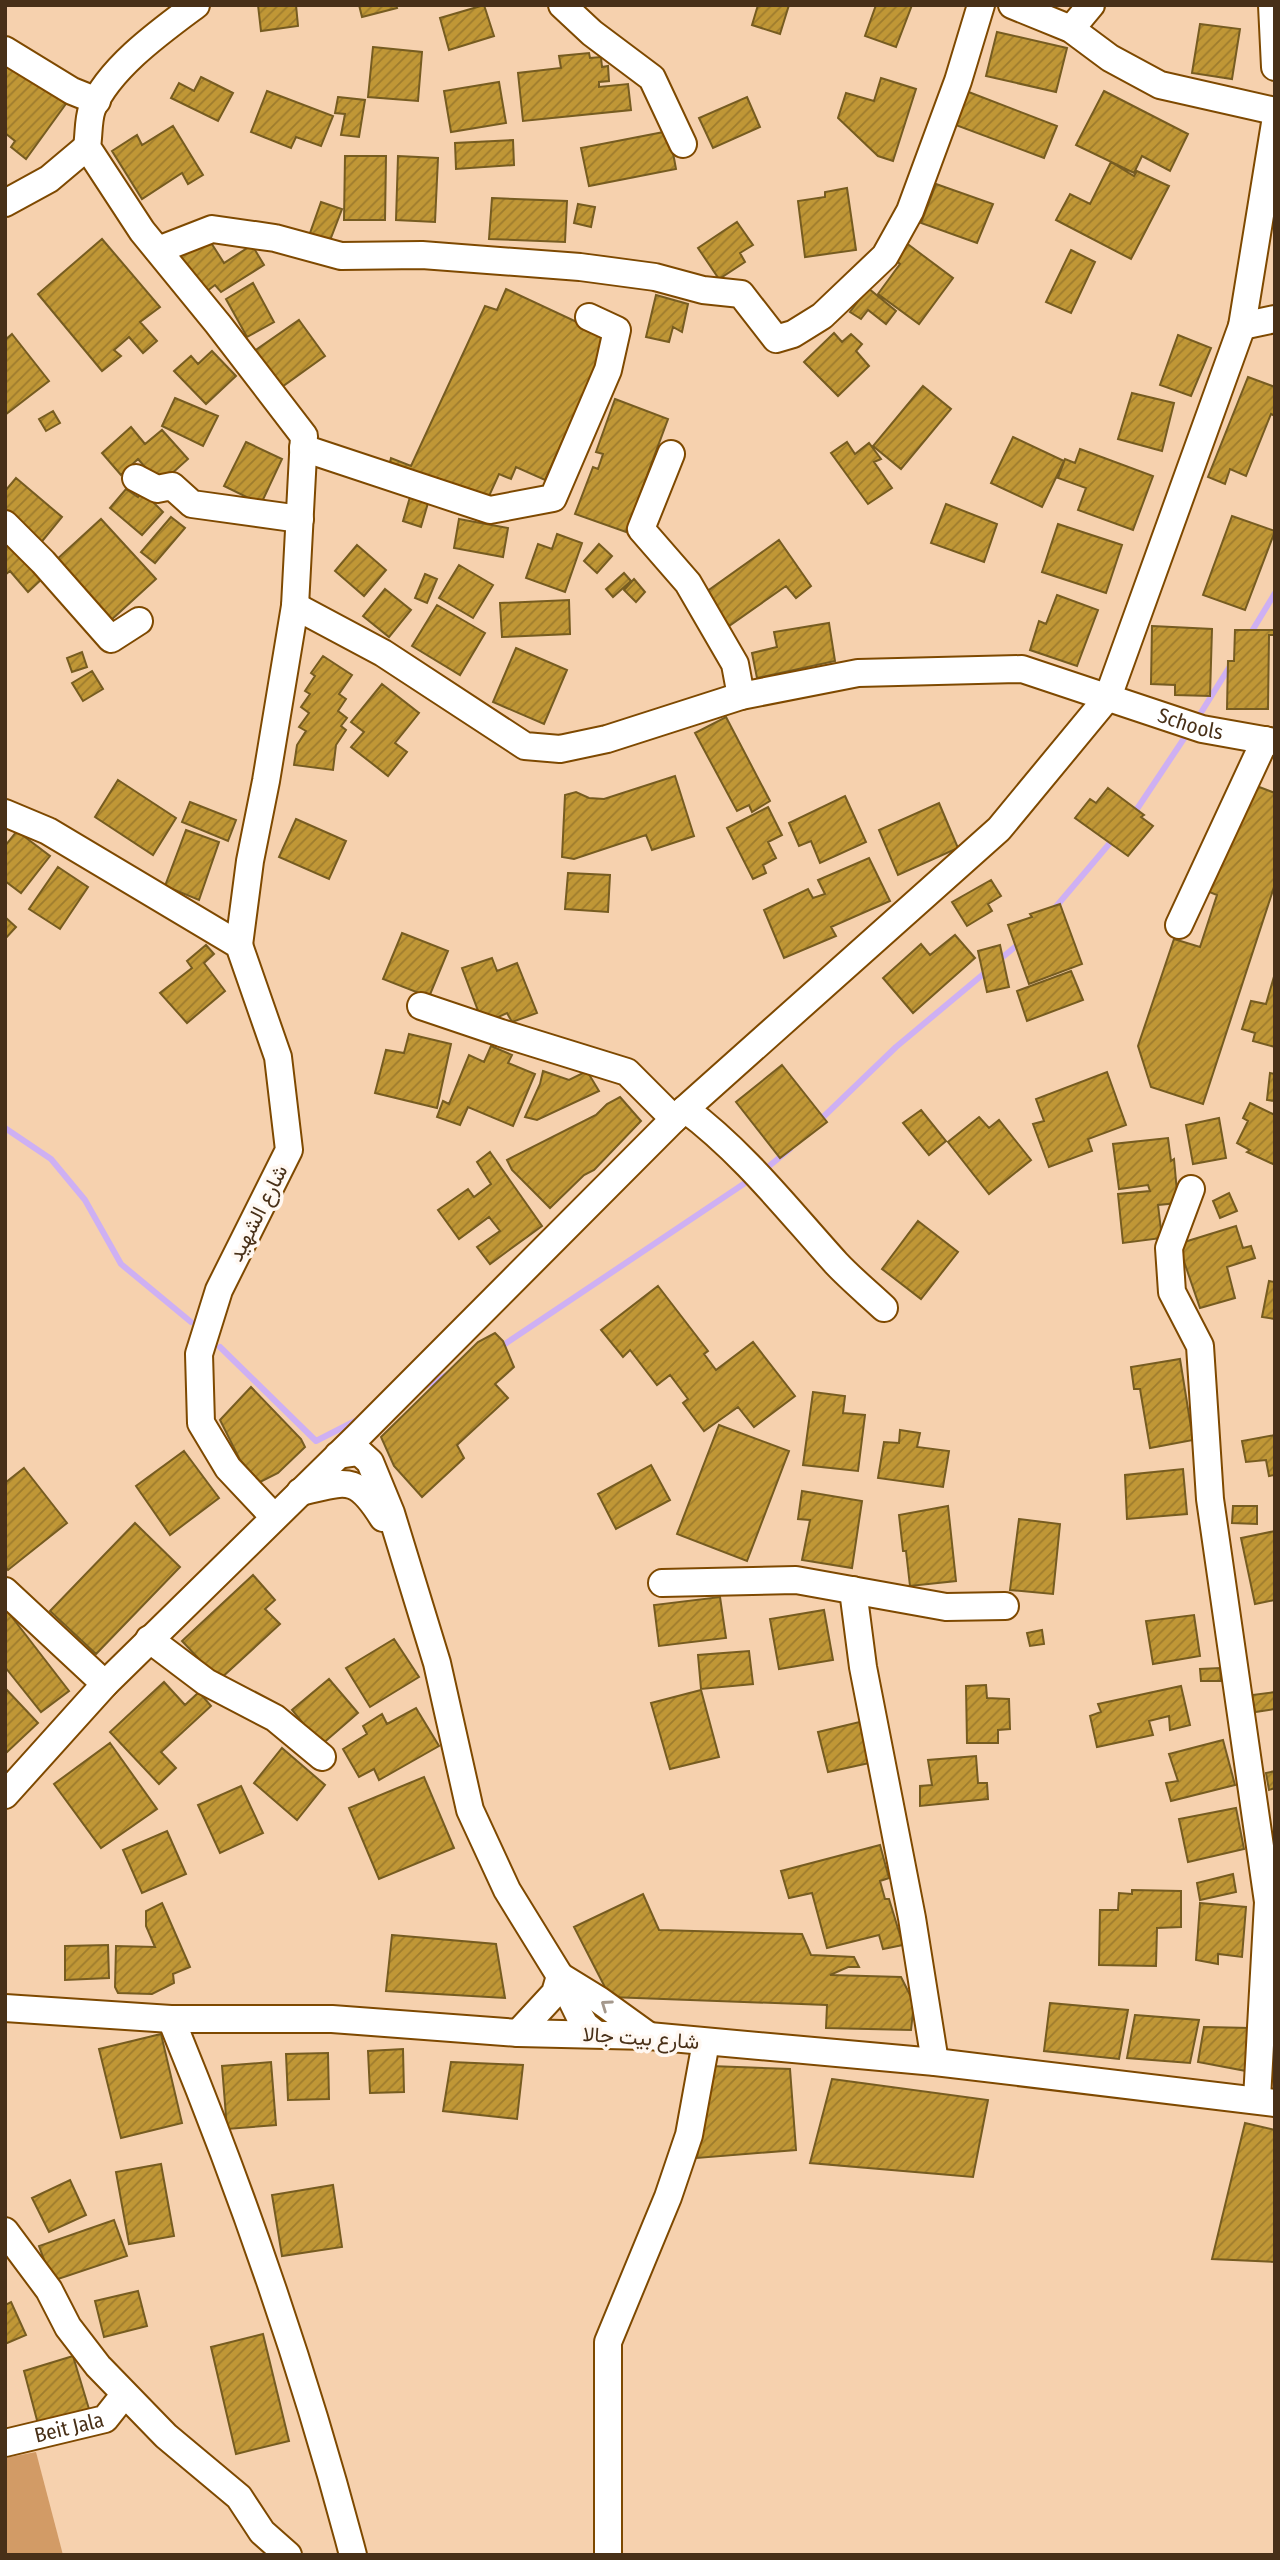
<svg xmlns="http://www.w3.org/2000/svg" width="1280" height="2560" font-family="'Fira Sans Condensed',Vazirmatn,sans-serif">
<defs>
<pattern id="building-hatch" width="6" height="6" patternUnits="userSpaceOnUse" patternTransform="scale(1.75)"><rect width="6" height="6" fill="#c09736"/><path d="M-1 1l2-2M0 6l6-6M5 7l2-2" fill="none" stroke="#9e7c2d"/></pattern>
</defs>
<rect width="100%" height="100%" fill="#f6d1ae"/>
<!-- park -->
<path fill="#d29b66" d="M36 2452 63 2555H5V2458Z"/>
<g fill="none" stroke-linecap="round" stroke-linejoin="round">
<!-- stream -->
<path stroke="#ceb0f3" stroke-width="6" d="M1249 636 1275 593
M1197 719 1232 663
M1133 815 1189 731
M1054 909 1115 837
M998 961 1022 941
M818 1122 896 1047 987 971
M5 1128 51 1159 85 1200 121 1264 191 1322
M763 1171 790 1149
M220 1347 316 1441 361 1418
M499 1348 751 1179
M421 1388 449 1374"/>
</g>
<!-- building -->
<path fill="url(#building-hatch)" stroke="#765c21" stroke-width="2" d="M258 5H296L298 26 261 31Z
M359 5H396L397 8 362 17Z
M484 5 494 36 449 50 440 18Z
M758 5H789L780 34 752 25Z
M876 5H912L896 47 865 36Z
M1200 24 1240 29 1232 79 1192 73Z
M997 32 1067 48 1056 92 986 76Z
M373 47 422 52 418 101 368 97Z
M589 53 590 58 601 57 602 67 608 66 609 81 599 82V87L628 84 631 110 523 121 518 73 561 68 559 56Z
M5 54 68 101 26 159 11 147 15 141 5 133Z
M201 77 233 93 218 121 171 98 179 83 194 91Z
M881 78 916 89 893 161 878 156 838 118 846 93 874 101Z
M499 82 506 123 451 132 444 91Z
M267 91 333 116 321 146 296 137 291 148 251 132Z
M966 91 1057 126 1044 158 953 124Z
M1104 91 1188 134 1170 171 1142 156 1134 173 1076 145Z
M338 97 365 100 359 137 341 135 345 114 335 113Z
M747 97 760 127 713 148 699 118Z
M173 126 203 175 188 184 182 173 142 199 112 151 137 135 142 145Z
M669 131 676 169 589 186 581 148Z
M513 140 514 165 456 169 455 143Z
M345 156H386L385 220H344Z
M398 156 438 158 435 222 396 220Z
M1111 162 1134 176 1137 171 1169 186 1131 259 1056 220 1070 194 1090 204Z
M936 184 993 204 977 243 921 223Z
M847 188 856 250 805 257 798 201 825 197V192Z
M492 198 567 201 565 242 489 239Z
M321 202 342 209 329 243 309 236Z
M578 204 595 207 591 227 574 223Z
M737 222 753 245 740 253 745 262 719 279 698 248Z
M208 238 224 263 252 245 264 265 221 292 215 285 203 294 180 256Z
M102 239 160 307 140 322 157 341 143 353 129 337 114 350 121 356 102 371 38 294Z
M905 242 953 278 919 324 878 294 900 264 893 258Z
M1071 250 1095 262 1071 313 1046 302Z
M253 283 274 322 247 337 226 299Z
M868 288 896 311 886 324 868 310 861 319 850 312Z
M506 289 609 337 545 480 516 467 511 479 499 474 485 505 390 462 391 458 411 466 485 306 497 310Z
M656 295 688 304 682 332 673 327 669 342 646 337Z
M299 320 325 356 279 389 253 352Z
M834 333 842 342 851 334 862 344 856 351 869 366 838 396 804 362Z
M12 334 49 381 5 415V340Z
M1178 335 1211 348 1191 396 1160 385Z
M212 351 236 376 206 404 174 371 191 356 198 364Z
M1248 377 1275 387V416L1271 414 1246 476 1230 469 1225 484 1208 477Z
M923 386 951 409 901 469 873 446Z
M1132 393 1174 403 1162 451 1118 439Z
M175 398 218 416 203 446 162 426Z
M615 399 668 419 626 532 575 514 593 467 598 469 603 454 596 452Z
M53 411 60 423 46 431 39 419Z
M131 427 145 444 162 430 188 459 160 484 138 459 121 475 102 453Z
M1013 437 1064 461 1042 507 991 483Z
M246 442 282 459 261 504 224 486Z
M847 442 855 454 869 443 881 459 874 462 892 488 868 504 831 453Z
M1080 449 1153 476 1133 530 1078 510 1086 488 1058 478 1065 459 1075 463Z
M16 478 62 517 39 545 5 517V491Z
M126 489 138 497 142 491 163 512 142 535 110 508Z
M410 497 428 503 421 527 403 521Z
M946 504 997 524 984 562 931 543Z
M1232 516 1275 531 1245 610 1203 595Z
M171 517 185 528 155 563 141 552Z
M101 519 156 579 110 621 55 561Z
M459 519 508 528 503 557 454 548Z
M1058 524 1122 545 1106 593 1042 572Z
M5 531 45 576 28 592 10 571 5 575Z
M557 534 582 543 565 592 526 578 538 544 552 549Z
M779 540 811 586 796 598 786 586 729 626 706 592Z
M599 544 612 556 597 573 584 561Z
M357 545 386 570 364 596 335 571Z
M459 565 493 585 473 618 439 598Z
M624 573 631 581 613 597 606 589Z
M425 574 437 579 427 603 415 598Z
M634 579 645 592 636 602 624 590Z
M385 589 411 610 389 637 363 616Z
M1057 595 1098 610 1077 666 1030 650 1039 621 1046 624Z
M569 600 570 634 502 637 500 603Z
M437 605 485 633 460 675 412 646Z
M829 623 835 661 757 678 752 653 777 647 774 632Z
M1152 626 1212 629 1210 696 1175 695V685L1151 684Z
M1235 630H1274V635H1269L1268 709H1227L1228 661H1234Z
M516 648 567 670 544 724 493 702Z
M82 652 87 667 72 672 67 658Z
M323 656 352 675 339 694 346 699 338 711 347 718 341 726 346 730 336 745 333 770 294 765 297 745 306 731 299 727 309 713 301 707 310 694 305 691 315 676 311 673Z
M92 671 103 689 83 701 72 683Z
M382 684 419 713 395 743 407 752 388 776 351 747 364 732 351 722Z
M726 717 770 801 752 812 749 805 737 811 695 733Z
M675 776 694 836 652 850 646 835 574 859 562 857 565 795 576 792 589 798 604 799Z
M118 780 176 818 153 855 95 817Z
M1254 785 1275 793V884L1203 1104 1151 1087 1138 1046 1174 939 1200 947 1217 895 1207 891Z
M1108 788 1144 815 1141 817 1153 826 1128 856 1075 818 1090 799 1096 803Z
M845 796 866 842 820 863 811 841 799 846 789 823Z
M190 802 236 820 228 841 182 822Z
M939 803 958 848 898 875 879 830Z
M768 807 782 835 768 842 776 858 763 865 766 873 753 879 727 828Z
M296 819 346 841 329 879 279 857Z
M186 830 219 842 199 900 165 886Z
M17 831 50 856 21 893 5 881V846Z
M869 858 890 901 831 927 836 936 784 958 764 910 808 889 813 898 825 894 818 880Z
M58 867 88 887 60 929 29 909Z
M568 873 610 875 608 912 565 909Z
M991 880 1001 896 988 904 992 911 967 926 952 902Z
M1060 904 1082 964 1029 984 1008 925 1032 917 1030 914Z
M5 917 16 927 5 939Z
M402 933 448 951 429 997 383 979Z
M955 935 975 958 913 1013 883 978 921 944 930 955Z
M206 945 214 954 204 963 225 991 187 1023 160 993 192 968 187 961Z
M1000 945 1009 987 987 992 978 951Z
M492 958 497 971 517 963 537 1013 512 1022 507 1013 483 1024 462 968Z
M1071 971 1083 1000 1027 1021 1017 991Z
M1275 973V1047L1253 1041 1255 1033 1242 1029 1251 1001 1266 1004Z
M409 1034 451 1044 437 1108 375 1093 386 1050 404 1053Z
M491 1046 512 1055 508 1063 535 1074 513 1126 468 1107 460 1125 437 1117 443 1101 449 1104 469 1055 484 1062Z
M782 1065 827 1122 780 1158 736 1102Z
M543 1071 569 1080 587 1071 599 1091 537 1120 525 1117 540 1084Z
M1107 1072 1126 1125 1088 1139 1092 1151 1049 1167 1033 1124 1044 1121 1036 1099Z
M1270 1073 1275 1074V1101L1267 1100Z
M620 1097 641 1121 594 1170 584 1175 550 1208 512 1170 507 1160 596 1115 607 1104Z
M1250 1103 1275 1115V1165L1247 1152 1250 1150 1237 1143 1248 1121 1243 1118Z
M921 1110 946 1141 929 1155 903 1123Z
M979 1117 989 1128 999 1120 1031 1160 989 1194 948 1142Z
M1219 1118 1226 1158 1193 1164 1186 1125Z
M1168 1138 1171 1161 1174 1159 1178 1203 1158 1205 1162 1238 1123 1243 1118 1194 1150 1191 1148 1185 1119 1189 1113 1144Z
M490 1152 542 1226 490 1264 477 1247 500 1231 489 1217 459 1239 438 1210 468 1189 474 1197 491 1184 477 1162Z
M1229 1193 1237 1211 1220 1218 1213 1201Z
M918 1221 958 1252 921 1299 882 1269Z
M1236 1226 1243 1248 1251 1246 1255 1258 1227 1267 1235 1298 1200 1308 1178 1244Z
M1269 1281 1275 1282V1319L1262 1317Z
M658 1286 708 1351 704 1354 716 1370 753 1342 795 1396 754 1427 738 1407 704 1431 683 1403 688 1399 670 1375 657 1385 630 1350 623 1357 601 1330Z
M495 1333 503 1341 514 1367 495 1384 508 1398 457 1445 464 1458 422 1497 394 1466 381 1437 478 1342Z
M1180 1359 1193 1440 1150 1448 1140 1389H1134L1131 1367Z
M251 1387 301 1439 305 1447 278 1473 260 1482 240 1460 220 1420Z
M813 1392 845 1396 843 1413 865 1415 858 1471 803 1465Z
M719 1425 789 1451 747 1561 677 1534Z
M900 1430 920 1433 917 1447 949 1451 943 1487 878 1478 884 1442 899 1443Z
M1275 1435V1475L1269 1476 1266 1460 1246 1462 1242 1441Z
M184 1451 219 1498 170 1535 136 1486Z
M651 1465 670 1500 616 1529 598 1494Z
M24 1468 67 1523 8 1570 5 1567V1483Z
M1183 1469 1187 1514 1127 1519 1125 1475Z
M802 1491 862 1501 852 1568 802 1560 810 1520 798 1519Z
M948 1506 956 1581 910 1586 906 1551H903L899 1515Z
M1233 1506H1257V1524L1232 1523Z
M1019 1519 1060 1524 1053 1594 1010 1590Z
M135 1523 180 1567 96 1654 50 1611Z
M1275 1531V1600L1255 1604 1241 1538Z
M253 1575 275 1600 265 1609 280 1624 219 1680 182 1641Z
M720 1597 726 1638 659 1646 654 1605Z
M5 1608 69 1691 41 1712 5 1667Z
M824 1610 833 1660 779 1669 770 1619Z
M1194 1615 1200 1656 1153 1664 1146 1621Z
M1042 1630 1044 1644 1030 1646 1027 1633Z
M394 1639 419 1677 370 1707 346 1668Z
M749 1651 753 1684 701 1689 698 1655Z
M1220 1668 1221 1681H1201L1200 1669Z
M329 1679 358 1713 321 1745 292 1710Z
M164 1682 185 1705 199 1692 211 1706 161 1752 176 1768 159 1784 110 1732Z
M986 1685 987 1698 1009 1699 1010 1729 998 1730V1743H967L966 1686Z
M1181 1686 1190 1725 1170 1730 1169 1716 1149 1721 1153 1735 1097 1747 1090 1716 1101 1712 1098 1704Z
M5 1688 38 1723 5 1754Z
M701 1690 719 1757 670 1769 651 1703Z
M1275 1692V1709L1255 1712 1252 1695Z
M416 1708 439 1746 379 1780 374 1769 359 1777 343 1749 367 1734 363 1726 382 1714 387 1724Z
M864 1721 874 1762 828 1772 818 1732Z
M1223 1740 1235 1785 1171 1801 1166 1783 1178 1781 1169 1754Z
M110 1743 157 1809 101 1848 54 1784Z
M282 1748 325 1785 297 1820 254 1783Z
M976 1756 978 1783H987L988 1799 920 1806V1786L932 1785 928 1760Z
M1275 1771V1788L1269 1790 1266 1773Z
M424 1777 454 1848 379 1879 349 1808Z
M241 1786 263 1833 220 1853 198 1805Z
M1236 1808 1244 1849 1188 1862 1179 1819Z
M167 1831 186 1874 142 1893 123 1850Z
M880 1845 889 1878 880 1881 885 1899H889L903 1945 883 1949 879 1935 827 1948 812 1893 789 1898 781 1871Z
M1233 1874 1236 1892 1200 1900 1197 1883Z
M1132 1890 1181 1891V1927L1157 1928 1156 1966 1099 1965 1100 1910H1118L1119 1893 1132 1894Z
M643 1894 659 1930 802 1934 811 1955 854 1957 859 1967H848L830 1975 901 1977 914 2003 911 2030 826 2028 827 2005 610 1997 574 1927Z
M162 1903 190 1967 173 1974 174 1983 152 1994 118 1993 115 1987 116 1946 155 1947 146 1926V1911Z
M1200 1903 1246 1907 1242 1957 1218 1954V1964L1196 1960Z
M392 1935 496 1944 505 1998 386 1991Z
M108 1945 109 1978 65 1980V1946Z
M1050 2003 1128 2010 1119 2059 1044 2051Z
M1135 2015 1199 2020 1190 2063 1127 2058Z
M1204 2027 1250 2028 1246 2071 1198 2062Z
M161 2034 182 2123 121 2138 99 2049Z
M403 2049 404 2092 370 2093 368 2051Z
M328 2053 329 2099 288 2100 286 2054Z
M271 2062 276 2125 227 2129 222 2066Z
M451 2062 523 2065 517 2119 443 2111Z
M710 2066 790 2069 796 2150 697 2158Z
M832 2079 988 2100 973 2177 810 2163Z
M1245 2123 1275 2130V2262L1212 2259Z
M161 2164 174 2236 129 2244 116 2172Z
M70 2180 86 2215 49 2232 32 2198Z
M333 2185 342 2247 282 2256 272 2195Z
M114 2220 127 2256 52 2281 39 2246Z
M138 2291 147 2326 104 2337 95 2301Z
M11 2302 26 2335 5 2344V2305Z
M263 2334 289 2441 236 2454 211 2347Z
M73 2356 89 2409 38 2424 24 2371Z"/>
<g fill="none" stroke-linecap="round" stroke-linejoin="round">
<!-- minor casing -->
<g stroke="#7e4900" stroke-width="30">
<g id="minor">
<path d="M196 5C161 31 109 68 92 109 88 120 89 135 87 147L142 231 218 324 304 436 295 606 266 781 250 861 239 945"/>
<path d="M562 5 592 33 652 78 683 144"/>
<path d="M1012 5 1071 29 1110 58 1160 85 1275 111"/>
<path d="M1272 5 1275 67"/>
<path d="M1071 29 1091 5"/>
<path d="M5 50 72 91 97 101"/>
<path d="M5 203 49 179 87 147"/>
<path d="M158 250 212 229 275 238 341 256 422 255 580 267 655 277 703 290 741 294 776 339 793 334 822 316 885 256 910 211 958 81 981 5"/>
<path d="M1242 326 1275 319"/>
<path d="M303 448 490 510 553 498 608 370 617 330 589 317"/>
<path d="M671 454 641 529 688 583 735 664 741 696"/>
<path d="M136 478 157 489 172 486 192 504 300 519"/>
<path d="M5 524 43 562 111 639 139 621"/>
<path id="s1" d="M295 606 383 653 525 746 560 749 607 739 741 696 858 673 1022 669 1202 729 1275 742"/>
<path d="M5 813 48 831 239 945 278 1057 289 1150 219 1290 199 1354 201 1423 228 1468 274 1517"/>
<path d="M1179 925 1265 740"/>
<path d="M421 1006 501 1033 627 1072 674 1119"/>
<path d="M685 1109C743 1152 788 1210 836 1263 851 1279 868 1293 884 1308"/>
<path d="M1191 1189 1169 1248 1172 1292 1200 1346 1210 1499 1268 1902 1257 2099"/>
<path d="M338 1455 359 1452 370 1462 391 1513 437 1663 470 1810 507 1890 560 1976 579 2015 585 2025 596 2034"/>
<path d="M300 1492C346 1482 355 1473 383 1518"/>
<path d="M662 1583 796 1580 946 1607 1005 1606"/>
<path d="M853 1590 863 1667 912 1918 935 2062"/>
<path d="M5 1591 105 1684"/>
<path d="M149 1639 206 1682 275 1718 322 1757"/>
<path d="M5 1795 105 1684 357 1437 674 1119 999 829 1108 697 1242 326 1275 123"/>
<path d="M5 2008 171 2019H332L518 2033 649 2036 935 2062 1275 2103"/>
<path d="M171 2019C243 2194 305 2372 353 2555"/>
<path d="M518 2033 555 1993 560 1976 599 2000 649 2036"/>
<path d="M5 2231 49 2290 68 2327 98 2366 166 2436 239 2497 262 2532 288 2555"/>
<path id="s2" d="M5 2443 105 2419 124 2395"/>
<path d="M608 2555V2342L668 2197 689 2135 706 2042"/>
</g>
</g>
<!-- minor -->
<use href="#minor" stroke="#fff" stroke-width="26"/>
</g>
<!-- one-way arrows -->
<defs><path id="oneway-chevron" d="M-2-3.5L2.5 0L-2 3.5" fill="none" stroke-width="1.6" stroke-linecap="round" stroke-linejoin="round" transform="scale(1.75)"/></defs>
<use stroke="#a4988c" href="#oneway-chevron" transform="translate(606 2005) rotate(-145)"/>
<g text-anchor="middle" stroke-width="7" stroke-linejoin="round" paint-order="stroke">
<!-- street labels -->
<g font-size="21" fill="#483018" stroke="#fff8f2">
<text dy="7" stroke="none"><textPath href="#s1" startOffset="954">Schools</textPath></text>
<text transform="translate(258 1213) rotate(-63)" y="7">شارع الشهيد</text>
<text transform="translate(641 2038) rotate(4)" y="7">شارع بيت جالا</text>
<text dy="7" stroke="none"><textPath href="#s2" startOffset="66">Beit Jala</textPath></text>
</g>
</g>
<!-- border -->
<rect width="1280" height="2560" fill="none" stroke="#483018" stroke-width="14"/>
</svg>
